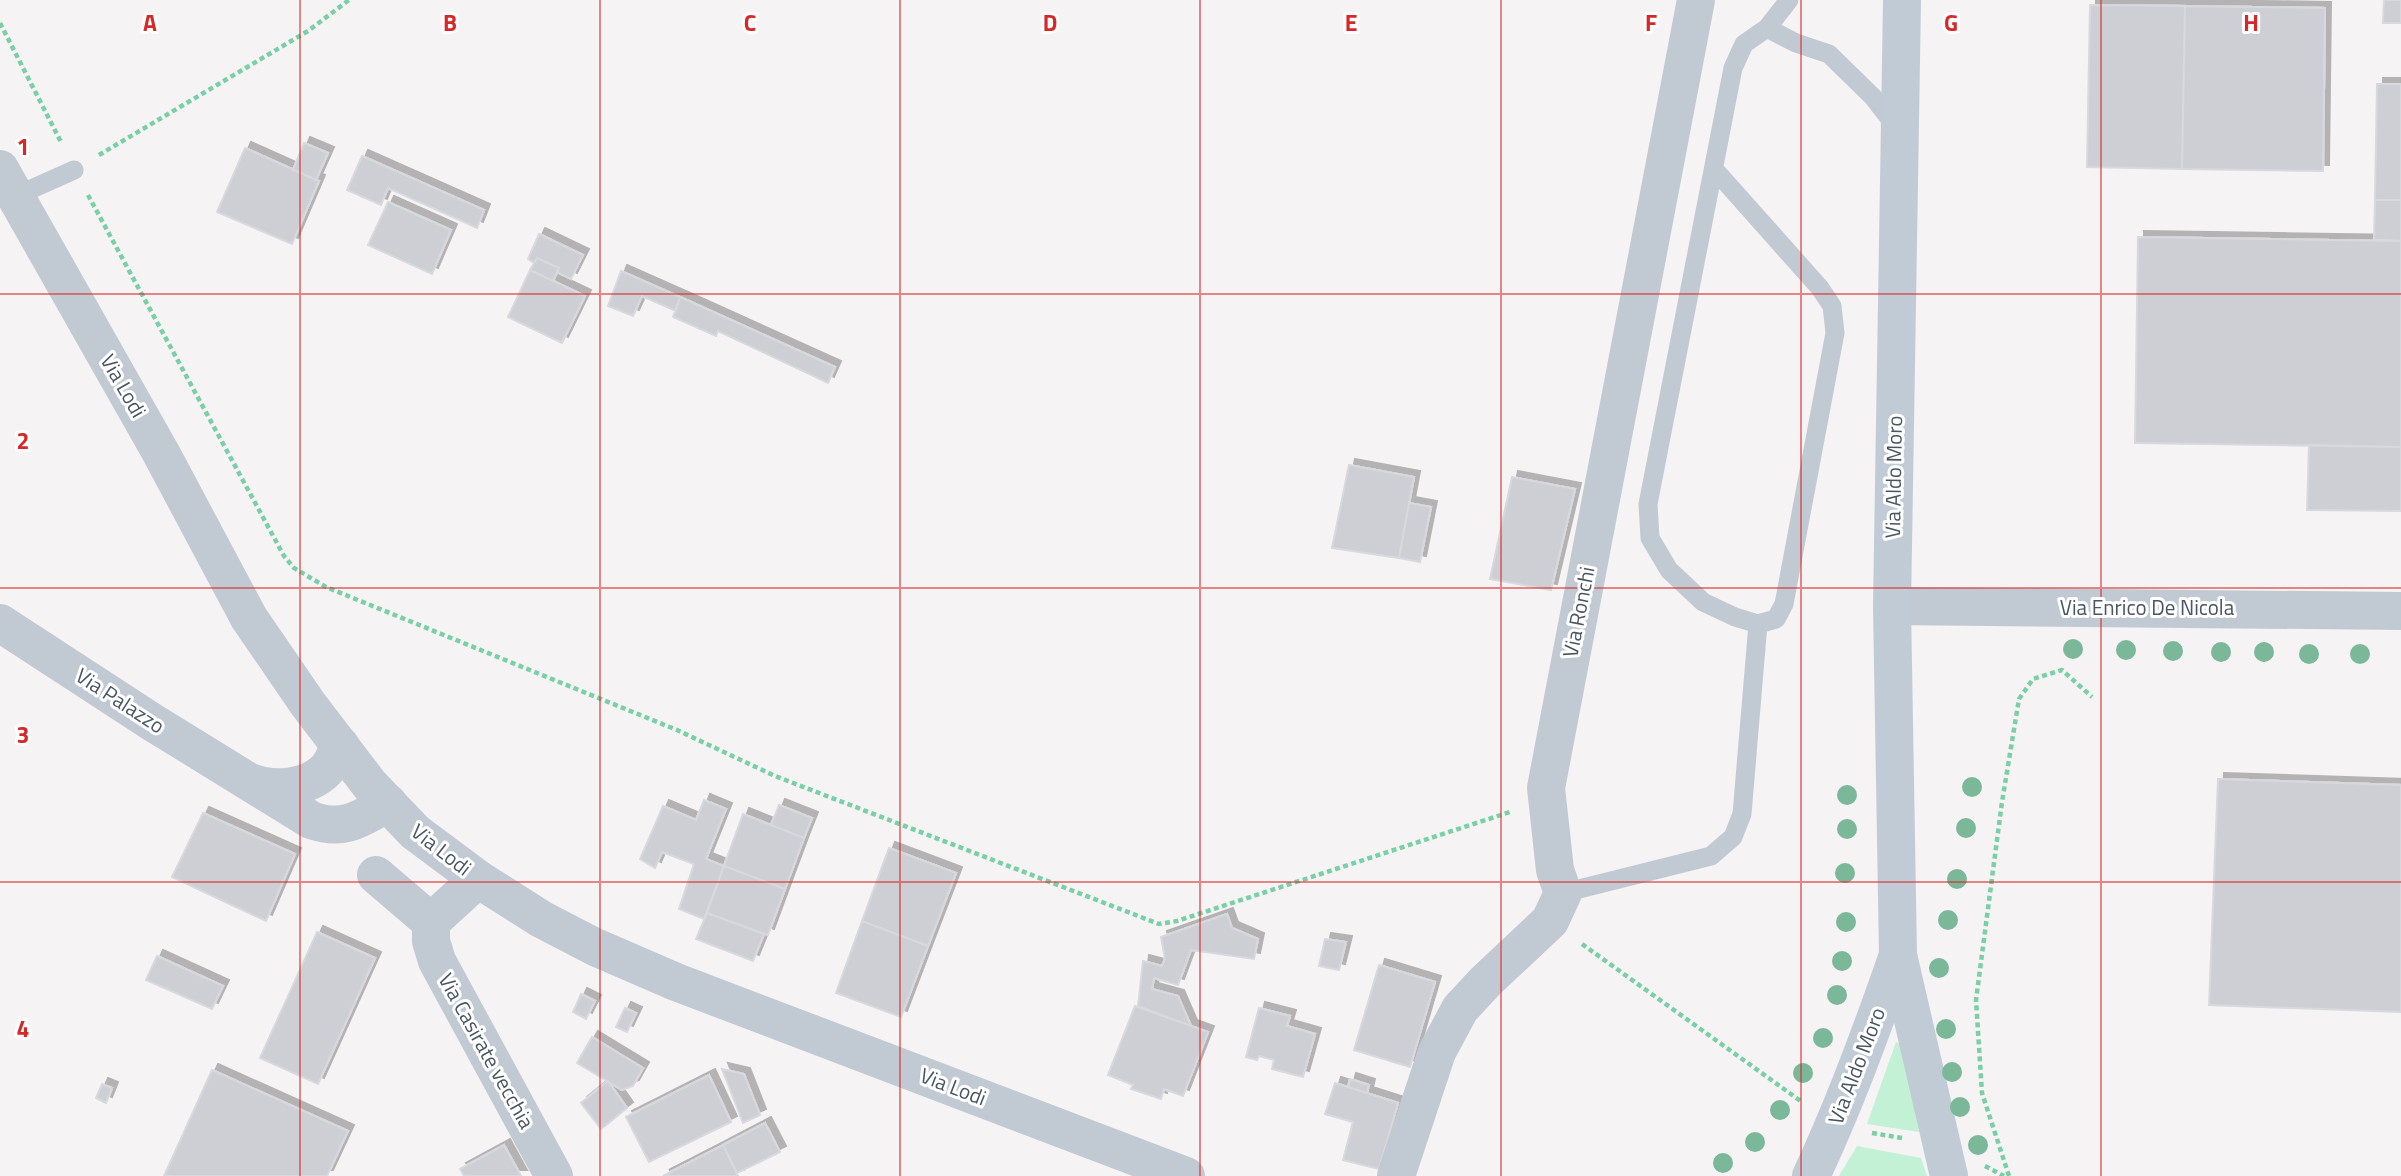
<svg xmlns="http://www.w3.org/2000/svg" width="2401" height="1176" font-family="'Titillium Web',sans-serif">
<defs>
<filter id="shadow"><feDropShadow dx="6" dy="-6" stdDeviation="0" flood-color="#0004"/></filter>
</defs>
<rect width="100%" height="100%" fill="#f5f3f3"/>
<!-- green -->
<path fill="#c3f1d5" d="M1896 1042 1902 1045 1919 1132 1867 1124Z
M1857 1146 1921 1158 1927 1176H1839Z"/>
<!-- building -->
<path fill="#cdcfd5" stroke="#d7d9de" stroke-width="2" filter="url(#shadow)" d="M2384 0H2401V23H2383Z
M2090 5 2185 6 2182 169 2087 167Z
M2185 6 2325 8 2323 171 2182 169Z
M2377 84H2401V200H2375Z
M304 143 328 153 316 180 293 170Z
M245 148 319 181 292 244 217 212Z
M362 156 484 210 477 228 388 188 381 205 347 190Z
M2375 200H2401V241L2374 240Z
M388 202 451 230 432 274 368 245Z
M539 234 583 255 571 279 557 272 559 268 537 258 534 263 528 259Z
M2138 237 2401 241V447L2135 443Z
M537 258 559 268 553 281 530 270Z
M530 270 585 296 562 343 508 317Z
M621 271 680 297 676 311 642 296 633 316 608 306Z
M680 297 835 367 828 383 718 331 716 336 673 317Z
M2309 445 2401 447V511L2307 510Z
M1349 465 1414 477 1399 558 1332 548Z
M1512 477 1575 489 1551 590 1490 579Z
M1409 503 1431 507 1420 562 1399 558Z
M2218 779 2401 785V1012L2209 1005Z
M704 800 726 809 706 859 724 866 704 919 679 909 694 864 662 852 655 868 640 859 663 806 696 820Z
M779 805 812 818 804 838 771 825Z
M203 813 295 854 266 921 172 877Z
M743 814 804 838 785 889 724 866Z
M889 848 956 873 928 946 862 921Z
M724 866 785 889 768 935 707 913Z
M707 913 764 934 753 961 696 939Z
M1227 914 1232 928 1258 939 1254 959 1191 950 1178 985 1154 978 1152 989 1178 996 1191 1026 1138 1006 1143 961 1162 966 1165 959 1161 937Z
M862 921 928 946 901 1017 836 993Z
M317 932 375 958 318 1084 260 1058Z
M1325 939 1346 942 1339 970 1319 966Z
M157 956 223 986 212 1009 146 980Z
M1379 965 1435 982 1410 1067 1354 1050Z
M581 994 595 1001 586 1019 573 1012Z
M1135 1006 1208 1032 1183 1096 1164 1089 1161 1099 1131 1089 1133 1085 1108 1075Z
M625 1008 636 1013 627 1032 616 1027Z
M1259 1008 1290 1016 1287 1026 1315 1034 1303 1077 1272 1069 1274 1060 1259 1056 1257 1060 1246 1057Z
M592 1037 643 1068 633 1086 622 1090 577 1063Z
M722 1069 744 1074 760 1115 743 1123Z
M212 1070 348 1131 327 1176H164Z
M709 1075 731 1122 649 1162 626 1117Z
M1350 1079 1369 1085 1367 1093 1348 1087Z
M608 1081 627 1108 601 1129 581 1103Z
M1335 1083 1398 1103 1379 1169 1343 1160 1353 1122 1325 1114Z
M102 1084 112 1088 106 1103 96 1098Z
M765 1123 780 1152 737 1173 723 1145Z
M504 1145 521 1176H464L460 1169Z
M723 1145 738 1176H663Z"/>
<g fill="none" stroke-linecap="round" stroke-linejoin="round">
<!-- path -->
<path stroke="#7ad0a6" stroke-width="4.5" stroke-dasharray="5 3.5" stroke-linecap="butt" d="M0 23 62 144
M99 155 308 31 349 0
M88 195 284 556 294 568 326 587 677 730 775 776 1159 924 1177 921 1510 812
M1582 944 1802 1102
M1872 1133 1902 1138
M1985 1166 2004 1176
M2009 1176 1982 1093 1976 1000 2002 802 2019 699 2033 679 2062 670 2092 697"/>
<!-- service -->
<path stroke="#c1cad2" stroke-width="19" d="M1767 28 1796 43 1829 54 1873 97 1897 128
M1714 169 1820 288 1832 306 1835 333 1784 604 1776 619 1758 624 1735 617 1703 602 1669 570 1650 538 1648 504 1733 68 1744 44 1767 28 1789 0
M16 196 74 170
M1563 893 1711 856 1733 837 1742 814 1758 624"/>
<!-- minor -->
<path stroke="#c1cad2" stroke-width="38" d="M1892 606 2401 611
M0 623 152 722 311 820C343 832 360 819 388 803
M250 782C273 791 307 789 326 770 332 764 336 753 340 745
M376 875 431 922
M478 879 431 922V941L437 961 554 1176
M1396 1176 1437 1052 1460 1009 1486 981 1550 921 1563 893 1555 870 1546 788 1696 0"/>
<!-- tertiary -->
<path stroke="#c1cad2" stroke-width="38" d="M0 169 161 453 249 618 308 704 370 785 415 832 478 879 541 919 595 947 676 982 1186 1176"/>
<!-- secondary -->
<path stroke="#c1cbd6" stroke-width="38" d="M1902 0 1892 606 1898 955 1949 1176
M1811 1176C1845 1104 1872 1030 1898 955"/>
</g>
<!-- trees -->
<g fill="#7bb799">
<circle cx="2073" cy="649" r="10"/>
<circle cx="2126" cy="650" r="10"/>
<circle cx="2173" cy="651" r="10"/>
<circle cx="2221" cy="652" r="10"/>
<circle cx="2264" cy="652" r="10"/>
<circle cx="2309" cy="654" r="10"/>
<circle cx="2360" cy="654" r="10"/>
<circle cx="1972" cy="787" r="10"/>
<circle cx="1847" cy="795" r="10"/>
<circle cx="1966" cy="828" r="10"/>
<circle cx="1847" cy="829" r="10"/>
<circle cx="1845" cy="873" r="10"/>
<circle cx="1957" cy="879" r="10"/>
<circle cx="1948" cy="920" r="10"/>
<circle cx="1846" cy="922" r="10"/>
<circle cx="1842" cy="961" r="10"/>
<circle cx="1939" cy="968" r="10"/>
<circle cx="1837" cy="995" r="10"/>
<circle cx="1946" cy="1029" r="10"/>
<circle cx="1823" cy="1038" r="10"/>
<circle cx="1952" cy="1072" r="10"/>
<circle cx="1803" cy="1073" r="10"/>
<circle cx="1960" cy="1107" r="10"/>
<circle cx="1780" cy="1110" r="10"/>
<circle cx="1755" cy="1142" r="10"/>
<circle cx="1978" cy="1145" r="10"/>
<circle cx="1723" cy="1163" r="10"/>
</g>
<!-- grid -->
<path fill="none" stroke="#d62828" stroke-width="2" stroke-opacity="0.55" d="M300 0V1176M600 0V1176M900 0V1176M1200 0V1176M1501 0V1176M1801 0V1176M2101 0V1176M0 294H2401M0 588H2401M0 882H2401"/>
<g text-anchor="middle" stroke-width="6" stroke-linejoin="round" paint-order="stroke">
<!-- street labels -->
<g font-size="21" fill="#4a5661" stroke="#fff">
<text transform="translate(123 386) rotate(60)" y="7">Via Lodi</text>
<text transform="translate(1894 477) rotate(-89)" y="7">Via Aldo Moro</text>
<text x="2147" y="615">Via Enrico De Nicola</text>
<text transform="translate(1579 612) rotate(-79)" y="7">Via Ronchi</text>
<text transform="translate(120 701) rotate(33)" y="7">Via Palazzo</text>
<text transform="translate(441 850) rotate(38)" y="7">Via Lodi</text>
<text transform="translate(486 1051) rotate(61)" y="7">Via Casirate vecchia</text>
<text transform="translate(1857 1066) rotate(-69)" y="7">Via Aldo Moro</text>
<text transform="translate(953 1087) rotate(21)" y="7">Via Lodi</text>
</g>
</g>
<g font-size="23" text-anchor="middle" font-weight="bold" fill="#d62828" stroke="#fff" stroke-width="6" stroke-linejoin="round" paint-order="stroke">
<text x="150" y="31">A</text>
<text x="450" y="31">B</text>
<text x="750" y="31">C</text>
<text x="1050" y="31">D</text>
<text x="1351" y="31">E</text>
<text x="1651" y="31">F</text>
<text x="1951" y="31">G</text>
<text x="2251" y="31">H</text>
<text x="23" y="155">1</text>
<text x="23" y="449">2</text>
<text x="23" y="743">3</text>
<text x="23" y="1037">4</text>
</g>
</svg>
